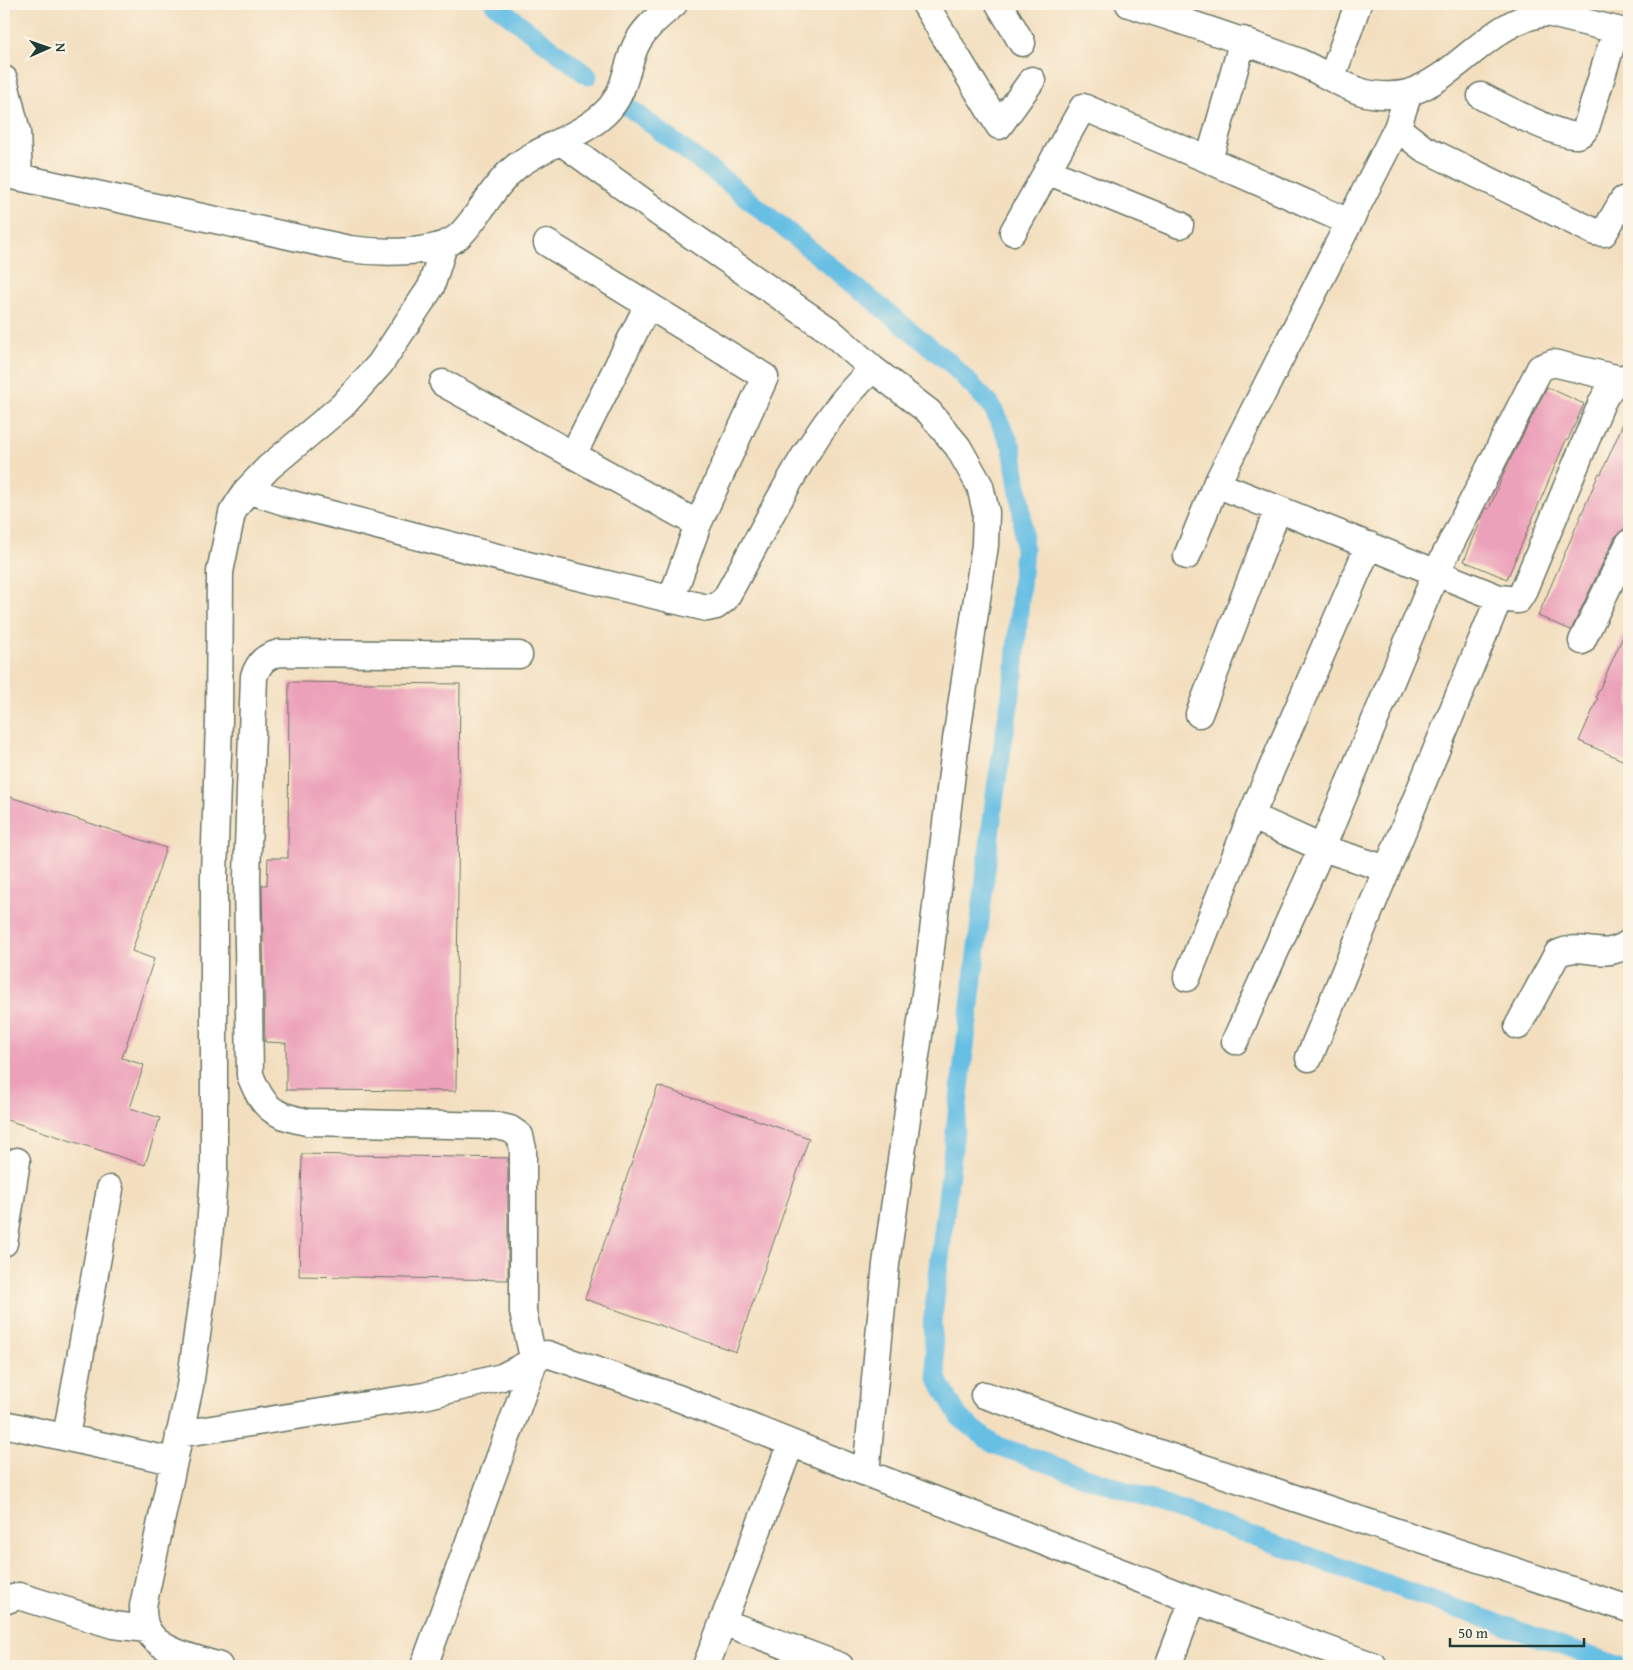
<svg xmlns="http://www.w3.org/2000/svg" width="1633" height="1670" font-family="'Gentium Book Plus',serif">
<rect width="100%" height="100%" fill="#fcf5e5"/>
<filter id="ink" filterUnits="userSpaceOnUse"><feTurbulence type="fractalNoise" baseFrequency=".02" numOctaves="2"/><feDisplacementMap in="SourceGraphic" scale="10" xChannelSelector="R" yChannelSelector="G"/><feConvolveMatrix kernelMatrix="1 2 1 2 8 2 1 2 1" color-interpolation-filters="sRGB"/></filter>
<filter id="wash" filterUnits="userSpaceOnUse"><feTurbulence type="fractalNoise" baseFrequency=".0096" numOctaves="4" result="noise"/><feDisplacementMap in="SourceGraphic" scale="20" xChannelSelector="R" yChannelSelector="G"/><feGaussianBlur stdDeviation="1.12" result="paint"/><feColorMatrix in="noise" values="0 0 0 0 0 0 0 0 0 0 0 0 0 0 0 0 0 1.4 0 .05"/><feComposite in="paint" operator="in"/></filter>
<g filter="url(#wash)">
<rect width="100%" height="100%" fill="#f3dfc0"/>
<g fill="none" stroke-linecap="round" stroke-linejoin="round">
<!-- canal -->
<path stroke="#67bfe4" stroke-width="19" d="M494 4 588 76
M627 106 727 182 950 363 991 405 1012 447 1022 514 1024 550 1014 675 995 794 932 1325 937 1378 959 1417 993 1444 1619 1666"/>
</g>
<g id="blocks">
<!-- building -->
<path fill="#eca1ba" d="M1547 387 1584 404 1568 440H1566L1507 579 1464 561 1486 508 1489 509 1505 470Z
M1629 410V517L1624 529 1615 537 1571 630 1538 616 1599 473 1601 474Z
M1629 623V763L1579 741 1598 698 1596 697Z
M289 682 460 684 456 1091 286 1090V1043L265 1042 262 885H267L268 858H288Z
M4 795 166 848 132 951 154 959 122 1058 144 1065 130 1108 160 1118 145 1165 4 1119Z
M658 1086 809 1138 736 1352 585 1299Z
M302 1154 508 1158V1280L299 1276Z"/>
</g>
</g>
<g filter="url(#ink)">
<use href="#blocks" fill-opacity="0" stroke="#697665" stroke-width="1"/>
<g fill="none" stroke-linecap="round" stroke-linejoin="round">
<!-- minor casing -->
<g stroke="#697665" stroke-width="29">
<path id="minor" d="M925 4 999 126 1032 80
M999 4 1022 43
M1129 4C1186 22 1242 40 1297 61 1319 70 1345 88 1366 93 1378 96 1400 96 1411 92 1461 74 1492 19 1547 13L1629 33
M1332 77 1358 4
M4 79 17 132 19 177
M1481 96C1499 105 1559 137 1577 135 1582 134 1583 132 1586 128L1616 30
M1397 128 1423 148 1595 232 1604 233 1623 200 1629 198
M560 141 659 213 829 330 873 369
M1209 160 1349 222
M1047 171 1180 225
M4 174 349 249C378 253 441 256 462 233 482 212 494 184 517 166 546 144 586 135 610 108 626 89 626 66 636 45 644 28 660 16 674 4
M1013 232 1083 107 1209 160 1243 40
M547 243 765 377 698 524 671 600
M443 383 698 524
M573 455 648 305
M1216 484 1499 598 1309 1058
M247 490 288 503 528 565 707 608 716 606 725 599C766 528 812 423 873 369L929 412 958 447 980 486 986 512 985 545 956 740 928 973 886 1264 866 1473 1193 1600 1374 1666
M1187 556 1213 491 1397 128 1409 93
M1499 598 1518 600 1522 594 1602 402C1609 389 1615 381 1629 376
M1582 641 1629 543
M1199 714 1278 509
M1251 816 1322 848 1387 869
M1187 978 1251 816 1369 545
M1518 1026 1557 954C1584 940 1600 963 1629 943
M1235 1041 1322 848 1436 573 1540 368 1553 363 1620 379
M4 1243 17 1161
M984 1395 1629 1609
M4 1424 173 1461
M179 1434 424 1396 502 1377 547 1354 678 1398 866 1473
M66 1437 110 1189
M4 1601 19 1596 113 1625 147 1629
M723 1622 840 1666
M219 1666C197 1658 158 1652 147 1629 143 1622 143 1613 143 1606L190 1386 208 1254 214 1174V875L219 721 220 572 232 513 247 490 268 468 342 406 380 364 431 287 444 245
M424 1666 534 1362 523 1312V1149L520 1136 510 1129 497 1126 307 1122C272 1115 263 1108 250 1075L247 876 254 676C260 661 265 657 279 653L519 655
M706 1666 791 1443
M1168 1666 1193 1600"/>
</g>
<!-- minor -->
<use href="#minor" stroke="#fff" stroke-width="26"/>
</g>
</g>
<!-- margin -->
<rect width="1633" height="1670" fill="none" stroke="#fcf5e5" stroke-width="20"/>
<!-- north arrow -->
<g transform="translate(48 48) rotate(88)" stroke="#fcf5e5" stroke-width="4" paint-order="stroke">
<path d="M0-4L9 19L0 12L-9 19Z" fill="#1f3d34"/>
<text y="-8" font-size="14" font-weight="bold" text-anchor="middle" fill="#1f3d34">N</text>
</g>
<!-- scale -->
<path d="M1450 1638v8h134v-8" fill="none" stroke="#1f3d34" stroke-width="2.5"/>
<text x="1458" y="1638" font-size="15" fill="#1f3d34" stroke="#fcf5e5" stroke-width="4" paint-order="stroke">50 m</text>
</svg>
